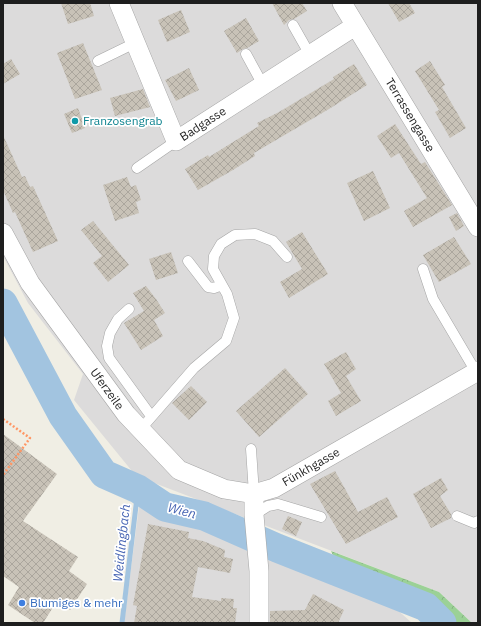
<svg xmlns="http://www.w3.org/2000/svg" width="481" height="626" font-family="'IBM Plex Sans',sans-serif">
<defs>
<pattern id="forest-crowns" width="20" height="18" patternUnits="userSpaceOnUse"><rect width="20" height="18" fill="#9bd196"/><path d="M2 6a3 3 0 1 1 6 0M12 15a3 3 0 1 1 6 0" fill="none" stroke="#85b381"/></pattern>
<pattern id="building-cross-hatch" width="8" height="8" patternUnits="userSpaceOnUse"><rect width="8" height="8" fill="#c8c2b7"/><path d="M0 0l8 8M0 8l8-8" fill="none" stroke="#aba69d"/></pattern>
</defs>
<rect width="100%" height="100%" fill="#f0eee4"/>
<!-- residential -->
<path fill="#dcdbdb" d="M3 3H478V623H472L439 592 136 476 74 400 83 374 28 303 3 256Z
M140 499 243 547 392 605 412 623H124Z"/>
<!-- forest -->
<path fill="url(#forest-crowns)" d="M331 551 439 592 472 623H450L435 607 337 564Z"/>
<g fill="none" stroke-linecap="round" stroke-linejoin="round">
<!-- stream -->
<path stroke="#a2c4e0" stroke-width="5" d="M122 623 138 489"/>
<!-- river -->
<path stroke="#a2c4e0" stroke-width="29" d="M3 303 63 416 104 474 138 489 165 507 204 516 277 548 426 607 442 623"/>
</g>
<!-- building -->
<path fill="url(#building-cross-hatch)" d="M61 3H90L94 16 68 24Z
M272 3H302L307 11 294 19 289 20 284 25Z
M388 3H409L415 13 399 22Z
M181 10 190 32 167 42 158 20Z
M246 18 259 41 247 48 243 49 237 53 224 31Z
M83 43 102 90 75 99 57 53Z
M11 59 20 74 3 84V64Z
M430 61 445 85 442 87 466 128 450 138 435 112 439 110 415 71Z
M354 64 367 85 329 109 254 153 255 156 233 170 198 190 185 169 208 155 209 157 259 126 257 123 279 112 334 79 333 77Z
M189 68 199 90 176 101 165 80Z
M143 89 150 107 115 116 110 98Z
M78 108 85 128 72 133 64 114Z
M395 124 421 164 425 162 452 205 413 227 404 211 427 198 399 153 391 158 377 136Z
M3 135 22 177 25 176 30 187 33 186 58 241 33 252 15 212 13 213 3 190Z
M373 171 390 208 364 221 347 183Z
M127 177 131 187 136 185 141 200 136 202 139 213 115 221 103 185Z
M457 213 464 226 456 231 449 217Z
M93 221 129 265 108 282 93 263 102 256 81 230Z
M302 232 328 274 289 298 280 282 302 269 286 242Z
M454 237 471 264 439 282 423 255Z
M171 252 178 273 156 280 149 259Z
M146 286 156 299 165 313 154 320 163 336 141 350 124 323 144 311 133 293Z
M346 352 356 369 346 376 361 401 336 416 328 401 341 393 324 364Z
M285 368 308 394 259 437 236 411Z
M191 386 207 402 189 420 172 403Z
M3 434 57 474 23 521 78 557 69 571 87 584 70 610 57 601 43 623H35L8 605 19 587 3 576Z
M335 471 358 512 387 497 398 517 346 544 310 484Z
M441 478 448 490 440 496 451 514V518L431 528 413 494Z
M288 516 302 522 296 536 282 529Z
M148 524 189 532 188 538 203 541 225 550 224 557 233 559 230 573 198 567 192 597 221 601V598L234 599 233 608H237L235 623H134L137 606 133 605Z
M313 594 344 610 338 623H270V611L305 610Z"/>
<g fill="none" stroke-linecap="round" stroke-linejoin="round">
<!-- lane casing -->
<g stroke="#a5a5a5" stroke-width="11">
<path id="lane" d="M293 25 310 55
M246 54 263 85
M98 61 135 43
M137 168 176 141
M188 261 208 287 214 288 222 285
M423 269 433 299 476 372
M129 309 118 319 110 333 107 346 109 358 151 416
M140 430 194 368 226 341 234 318 227 294 213 269 214 256 221 244 235 235 255 234 273 241 287 257
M251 449 254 494
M254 515 268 506 278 504 321 517
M457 516 474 523 478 521"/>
</g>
<!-- street casing -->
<g stroke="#a5a5a5" stroke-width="20">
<path id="street" d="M119 3 176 141 355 26
M342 3 478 227
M3 233 30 283 126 414 179 470 224 489 254 494
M259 623V571L254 515V494L274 488 478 371"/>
</g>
<!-- path -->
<path stroke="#ff9765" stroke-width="2.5" stroke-dasharray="2 2" stroke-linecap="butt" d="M3 419 30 438 3 475"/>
<!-- lane -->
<use href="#lane" stroke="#fff" stroke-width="10"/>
<!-- street -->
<use href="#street" stroke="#fff" stroke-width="19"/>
</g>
<!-- markers -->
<circle fill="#0f9aa8" stroke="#fff" stroke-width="1.5" cx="75" cy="121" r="4"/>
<circle fill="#3f7fe0" stroke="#fff" stroke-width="1.5" cx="22" cy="603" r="4"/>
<g text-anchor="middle" stroke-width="3.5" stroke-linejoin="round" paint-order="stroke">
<!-- street labels -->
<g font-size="12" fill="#1e1e1e" stroke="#fff">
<text transform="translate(410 115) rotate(59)" y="4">Terrassengasse</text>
<text transform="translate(203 124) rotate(-33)" y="4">Badgasse</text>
<text transform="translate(107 389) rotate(54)" y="4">Uferzeile</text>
<text transform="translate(311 467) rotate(-30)" y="4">Fünkhgasse</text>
</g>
<!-- culture labels -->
<g font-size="12" fill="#0d838f" stroke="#fff" text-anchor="start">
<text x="83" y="125">Franzosengrab</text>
</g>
<!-- shop labels -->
<g font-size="12" fill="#366cbe" stroke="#fff" text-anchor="start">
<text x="30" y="607">Blumiges &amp; mehr</text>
</g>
<!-- water labels -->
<g font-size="13" font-style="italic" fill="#4664b3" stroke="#fff">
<text transform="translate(182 510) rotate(15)" y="5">Wien</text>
<text transform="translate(121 543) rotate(-84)" y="5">Weidlingbach</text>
</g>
</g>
<!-- border -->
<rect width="481" height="626" fill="none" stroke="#1e1e1e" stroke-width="8"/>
</svg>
